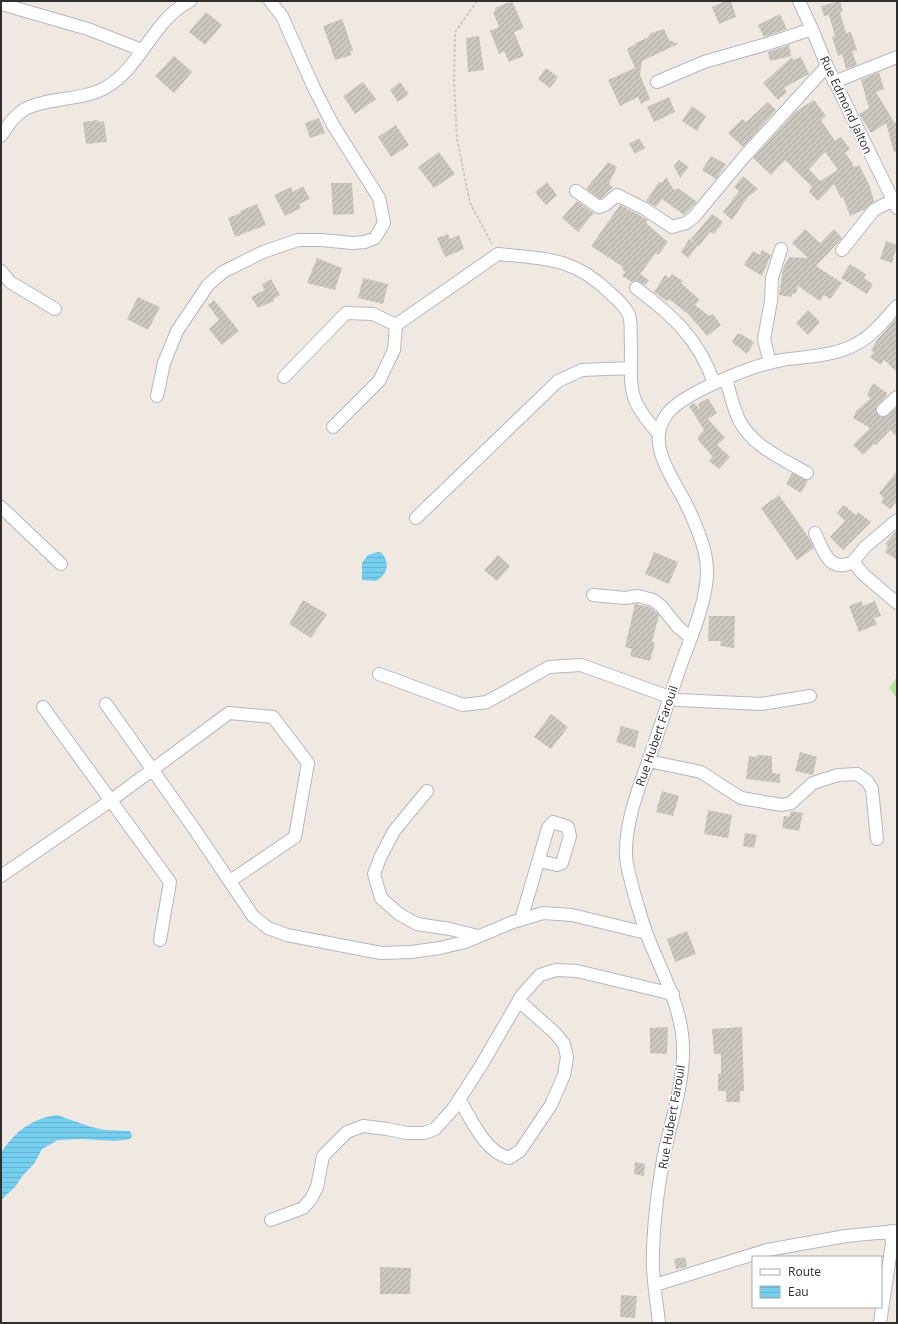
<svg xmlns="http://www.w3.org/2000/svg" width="898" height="1324" font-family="'Open Sans',sans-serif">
<defs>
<pattern id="forest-crowns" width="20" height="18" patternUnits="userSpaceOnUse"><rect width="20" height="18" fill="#b6e59e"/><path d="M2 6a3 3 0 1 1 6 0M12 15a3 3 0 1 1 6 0" fill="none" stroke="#9dc588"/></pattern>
<pattern id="water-rules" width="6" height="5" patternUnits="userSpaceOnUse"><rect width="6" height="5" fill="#75cff0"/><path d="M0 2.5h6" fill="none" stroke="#66b2ce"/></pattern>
<pattern id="building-hatch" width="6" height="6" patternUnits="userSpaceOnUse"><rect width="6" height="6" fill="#cbc7bf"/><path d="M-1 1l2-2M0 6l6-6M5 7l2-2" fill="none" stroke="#afaba4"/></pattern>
</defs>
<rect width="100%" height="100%" fill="#efe9e1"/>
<!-- forest -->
<path fill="url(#forest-crowns)" d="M897 677V698L889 688Z"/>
<!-- water -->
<path fill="url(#water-rules)" d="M378 552 382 553C390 564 388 574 376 581L362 580V563L368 555Z
M57 1115 91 1127 105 1130 130 1131 132 1136 130 1139 115 1141 82 1139 58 1140 42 1149 34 1164 23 1175 15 1187 1 1200V1153C14 1132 33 1118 57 1115Z"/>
<!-- building -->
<path fill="url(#building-hatch)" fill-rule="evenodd" d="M512 1 524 28 514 32 524 56 509 62 504 51 499 54 490 31 499 27 493 12 496 10 495 8Z
M726 1H731L736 17 719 24 712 7Z
M840 1 843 11 840 12 846 33 851 32 857 50 852 51 857 65 846 69 842 54 838 56 832 37 835 36 829 15 824 16 821 6Z
M206 12 222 25 205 45 189 32Z
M780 14 787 29 764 37 758 25Z
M342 19 353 50 350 51 352 55 335 60 323 26Z
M664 29 669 40 678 44 642 61 640 75 650 99 641 104 638 97 620 106 608 80 635 68 627 49 636 44 635 43 647 38 651 33Z
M479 36 484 70 468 72 466 38Z
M789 45 791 56 770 61 768 52Z
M174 56 192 72 174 93 155 76Z
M792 57 793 60 801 57 809 74 784 88 787 92 778 100 763 83Z
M546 68 558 77 550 88 538 79Z
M879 72 884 89 876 92 894 122H897V152H894L886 123 871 133 859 114 869 108 861 80Z
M363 82 376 99 355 114 343 96Z
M400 82 409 94 398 102 390 90Z
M669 97 675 112 654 122 647 107Z
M814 100 826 116 821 120 835 141 841 137 850 149 845 153 853 164V167L859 165 869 184 874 201 864 210 850 216 843 197 841 198 834 184 818 201 809 192 812 187 785 160 771 175 753 158 795 112ZM825 152 838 170 820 181 809 169Z
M768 102 776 110 743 147 728 133 742 119 746 122Z
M692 106 706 116 697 131 682 121Z
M319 118 325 133 310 138 305 123Z
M98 120V122L104 121 107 142 86 144 83 122Z
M396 125 409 145 391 157 378 137Z
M639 138 645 148 635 154 629 144Z
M439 152 455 174 434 188 418 167Z
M711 156 726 164 716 179 702 170Z
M679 160 689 167 680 178 674 166Z
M608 162 617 167 609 184 613 187 600 199 586 189Z
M743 176 758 189 751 195 750 194 732 220 723 212 739 191 734 187Z
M666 177 674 190 678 188 697 202 684 215 662 199 656 207 646 201 659 182 662 183Z
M547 182 557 195 546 205 535 192Z
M331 183H352L354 214 333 215Z
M303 186 310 199 299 204 301 208 285 216 274 195 291 187 293 192Z
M577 201 594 213 578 232 562 218Z
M257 204 266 225 235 237 228 218 241 213 240 211Z
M620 205 648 220 646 223 668 242 658 255 656 253 640 274 649 280 645 285 637 281 632 282 622 276 625 272 622 269 623 267 591 246Z
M712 214 723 222 714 234 710 232 699 246 691 239Z
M805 229 820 243 834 229 842 238 816 266 842 283 830 299 824 295 820 301 798 286 796 293 792 294 791 297 779 295 783 268 789 257 808 258 792 243Z
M448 234 450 239 459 235 464 249 445 257 437 238Z
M689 239 698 245 688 258 681 252Z
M886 241 897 245 892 263 880 259Z
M762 250 771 255 762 276 744 265 753 251 760 255Z
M317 258 342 268 335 290 307 283Z
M850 264 866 274 864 278 873 284 867 294 841 278Z
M672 274 683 281 681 283 700 300 695 305 709 316 713 314 721 325 707 336 688 314 669 299 667 301 654 292 665 275 669 278Z
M363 278 388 284 383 304 358 298Z
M271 279 280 295 273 299 274 301 258 308 251 297 264 290 262 284Z
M138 297 160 307 148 330 127 319Z
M214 300 239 331 222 345 209 329 219 320 208 305Z
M808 310 820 322 808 335 796 323Z
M897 317V372L884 360 881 365 870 357 874 352 871 350 877 340Z
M737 334H741L754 342 747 354 732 342Z
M873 383 887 393V396L876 407 878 415 885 417 897 407V437L890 430 876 445 874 444 863 455 853 445 870 428 853 418 856 411 871 398 867 395Z
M708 398 717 413 708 419 725 438 717 445 730 457 719 469 709 461 713 457 698 440V437L704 430 689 406 694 403 700 410 698 404Z
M897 471V501L890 509 881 502 884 498 879 493Z
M792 473 808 480 801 493 786 484Z
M779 495 809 538 814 548 797 560 761 508Z
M844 505 856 515 858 512 871 522 843 550 830 537 845 521 837 513Z
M897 530V560L885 552 888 546 885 544Z
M654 552 678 562 669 584 645 574Z
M498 555 510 566 497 581 484 570Z
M303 600 327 614 311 638 289 624Z
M861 601 863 606 875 601 881 616 874 618 877 624 859 632 849 606Z
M635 604 650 607 659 615 652 642 655 643 650 661 630 656 632 649 625 647Z
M709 616H735L734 648 720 646 721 641H708Z
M551 714 568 727 551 749 534 737Z
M621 726 639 731 635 748 616 742Z
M800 752 817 757 813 775 795 771Z
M757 755 772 756V773L780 774V783L746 779 749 756 757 757Z
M662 791 679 796 673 816 656 812Z
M708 810 732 815 728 838 704 834Z
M791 811 803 813 799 831 782 828 784 816 789 817Z
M745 833 757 835 754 848 743 846Z
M687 931 696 954 675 962 667 939Z
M668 1027 667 1054 650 1053V1028Z
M742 1027 744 1091H740V1102H726V1091H718V1074H721V1054H714L712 1029Z
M635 1162 645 1164 644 1176 634 1174Z
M685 1257 687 1267 676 1269 674 1259Z
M380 1267 411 1268 410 1294H380Z
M621 1295 637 1296 635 1318 620 1317Z"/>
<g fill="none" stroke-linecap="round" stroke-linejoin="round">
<!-- minor casing -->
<g stroke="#b4b7c1" stroke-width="14">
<path id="minor" d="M799 1 812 29 827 66 897 208
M1 2 5 5 88 29 142 50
M657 82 704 62 767 44 812 29
M834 82 897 57
M1 136C7 126 15 115 25 109 49 97 80 101 105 88 141 68 153 19 190 1
M576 191 599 207 605 205 617 195 645 209 672 227 686 223 694 217 743 158 827 66
M842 250 874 210 893 200
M1 271 10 282 55 309
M636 288C672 315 699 339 714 383
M396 325 498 254C545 259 573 257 609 292 617 299 625 306 629 315 632 324 630 336 631 346 631 391 627 399 659 434
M770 363 764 339 771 301 772 278 781 249
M284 377 346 313 373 314 396 325 394 350 379 381 333 427
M726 379C730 393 733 407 739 420 752 446 783 459 807 473
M157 396 164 363 177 331 208 285 223 272 263 252 298 240H322L352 243 365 242 375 238 384 223 379 198 333 125 313 86 282 16 270 1
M883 410 897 397
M1 507 61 564
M416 518 558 381 582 370 631 368
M815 533C823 550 829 574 853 562L865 547 897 520
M853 562 864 575 897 603
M593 595 625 598 638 596 653 600 661 606 678 627 691 638
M379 674 463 705 487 702 549 667 581 665 678 700 761 704 810 696
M106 704 195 830 253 916 268 928 287 935 381 953 411 952 440 948 465 942 513 922 543 913 572 915 646 933
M43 707 170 882 160 940
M648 761 701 772 741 798 782 805 791 803 813 783 838 775 857 774 867 781 872 789 877 839
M427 791 394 831 380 858 374 874 381 898 399 914 417 924 450 929 478 936
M1 876 110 801 229 713 273 717 308 763 295 837 230 881
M521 920 548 828 553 822 568 827 570 836 562 863 557 865 539 861
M459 1099C472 1120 484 1151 509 1158L520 1151 551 1105 564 1075 567 1057 564 1044 555 1033 519 1001
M271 1220 303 1208 311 1199 317 1187 323 1156 347 1132 363 1126 387 1129 407 1133H424L435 1129 453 1109 482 1064 522 995 540 975 556 970 577 971 673 994
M655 1285 767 1250 846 1236 897 1231
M659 1323C657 1305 654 1287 653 1269 652 1233 657 1195 663 1160 670 1123 684 1085 683 1047 682 1005 660 970 646 932 642 921 639 909 635 897 632 884 627 870 626 856 625 824 637 792 648 762 660 728 671 693 683 659 691 638 700 617 704 596 707 583 708 566 705 553 701 537 693 518 685 502 672 476 645 443 667 414 684 392 754 365 782 360 807 356 834 357 858 343 874 334 885 319 897 306
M880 1323 892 1243 891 1231"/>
</g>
<!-- path -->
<path stroke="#c9c9c9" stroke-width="2" stroke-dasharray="3 2" stroke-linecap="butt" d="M477 1 455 32 454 82 457 139 470 203 492 244"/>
<!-- minor -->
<use href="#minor" stroke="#fff" stroke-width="12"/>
</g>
<g text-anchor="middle" stroke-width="3.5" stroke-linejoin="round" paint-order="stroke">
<!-- street labels -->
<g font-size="12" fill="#2e2e2e" stroke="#fff">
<text transform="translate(846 105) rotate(65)" y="4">Rue Edmond Jalton</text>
<text transform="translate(657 736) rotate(-71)" y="4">Rue Hubert Farouil</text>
<text transform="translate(672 1117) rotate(-80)" y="4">Rue Hubert Farouil</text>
</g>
</g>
<!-- border -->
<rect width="898" height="1324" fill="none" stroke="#2e2e2e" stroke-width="4"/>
<!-- legend -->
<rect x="752" y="1256" width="130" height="52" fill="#ffffff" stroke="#ababab"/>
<rect x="760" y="1269" width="20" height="6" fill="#ffffff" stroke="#ababab"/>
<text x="788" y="1276" font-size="12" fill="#2e2e2e">Route</text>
<rect x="760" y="1286" width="20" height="12" fill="url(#water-rules)" stroke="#ababab"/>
<text x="788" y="1296" font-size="12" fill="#2e2e2e">Eau</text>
</svg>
